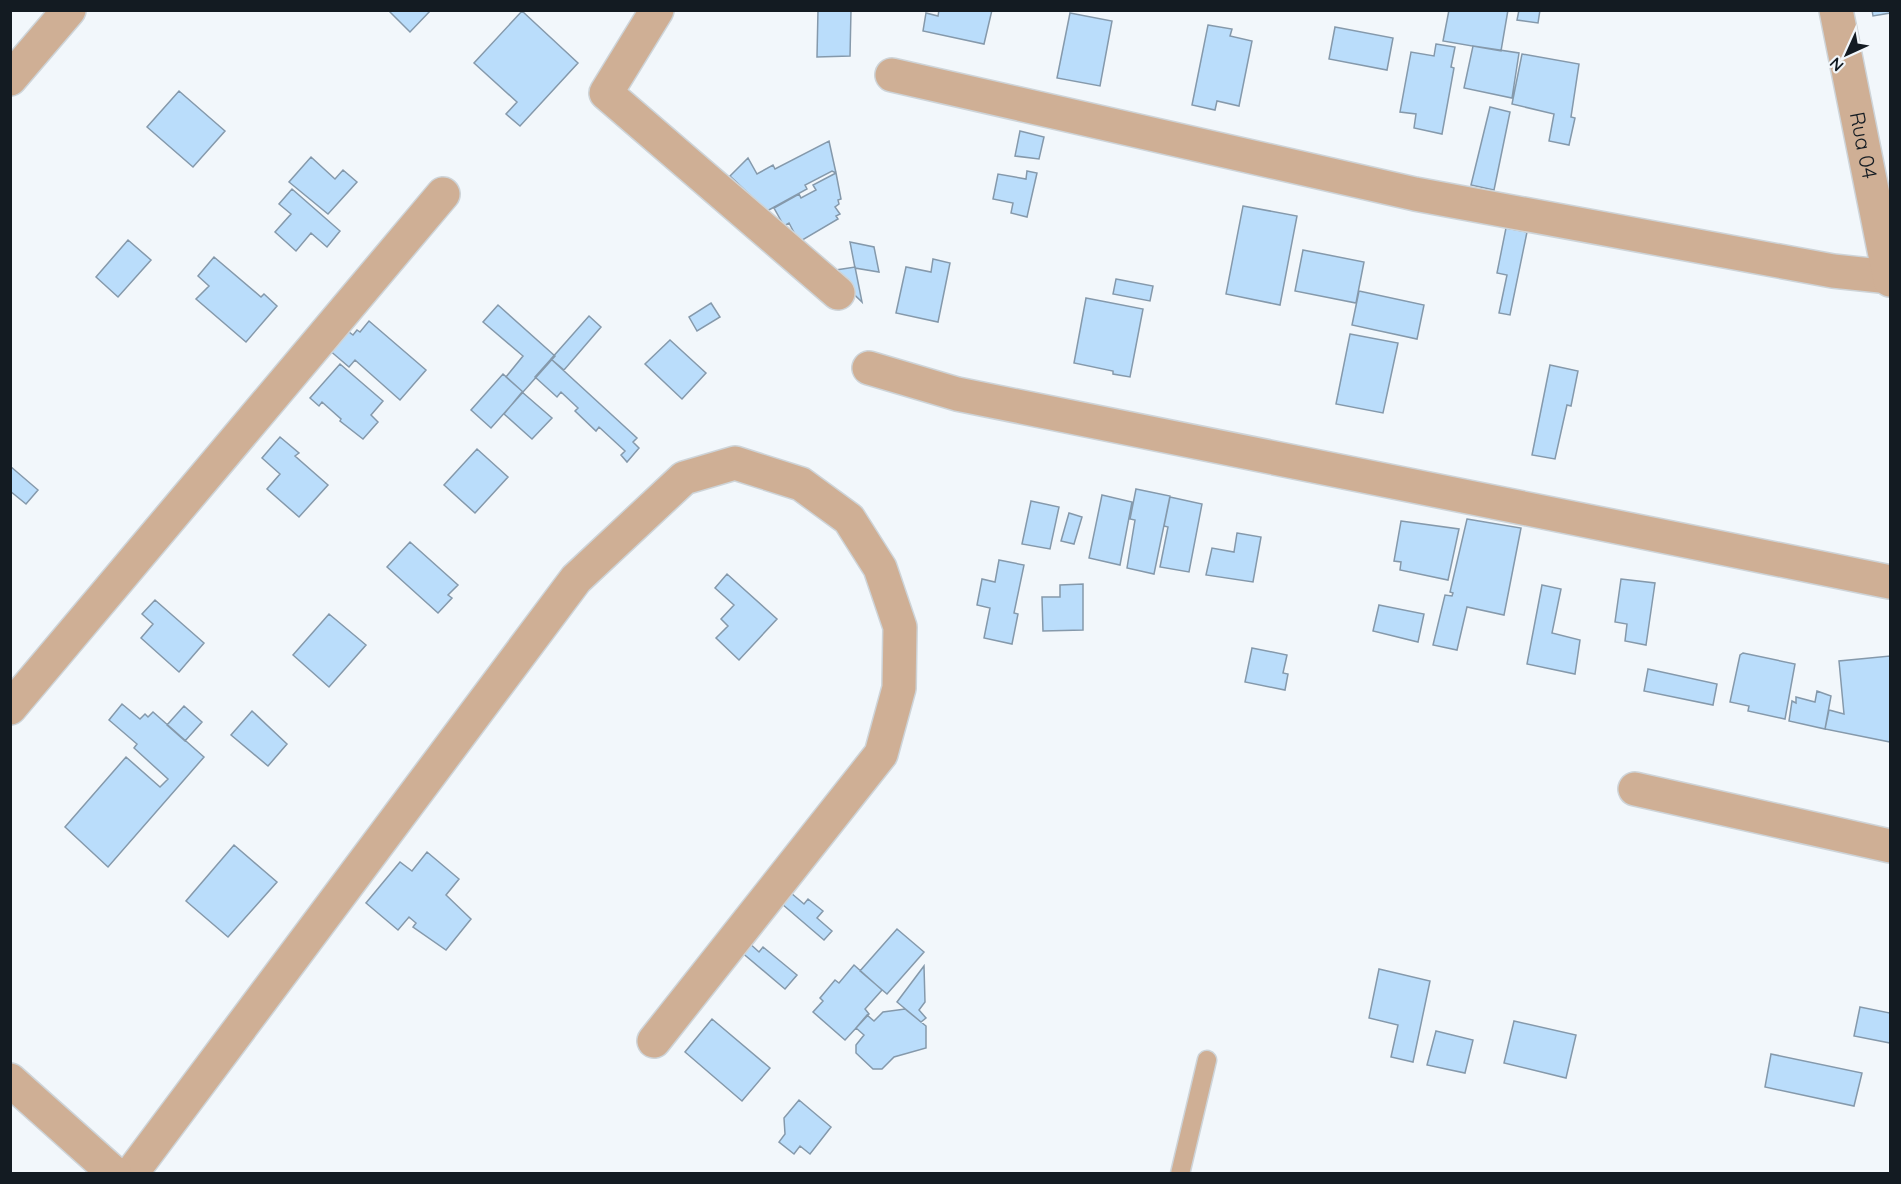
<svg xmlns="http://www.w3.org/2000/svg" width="1901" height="1184" font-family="Quicksand,sans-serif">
<rect width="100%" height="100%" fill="#f2f7fb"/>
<!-- building -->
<path fill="#baddfb" stroke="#8599ab" stroke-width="1.5" d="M388 10H431L410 32Z
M818 10H851L850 56 817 57Z
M939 10H992L984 44 923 31 926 13 938 16Z
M1449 10H1508L1501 51 1443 41Z
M1519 10H1540L1538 23 1517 20Z
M1872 10H1890V13L1873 16Z
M522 11 578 63 520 126 506 114 517 102 474 63Z
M1070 13 1112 21 1100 86 1057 78Z
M1208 25 1232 29 1230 36 1252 41 1239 106 1217 101 1215 110 1192 105Z
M1335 27 1393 38 1387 70 1329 59Z
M1436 44 1455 47 1451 67 1454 68 1442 134 1414 128 1416 114 1400 112 1411 52 1434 56Z
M1473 46 1519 53 1512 98 1464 88Z
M1522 54 1579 64 1571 117 1575 118 1569 145 1549 141 1554 114 1512 104Z
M179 91 225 131 193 167 147 127Z
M1490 107 1510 112 1494 190 1471 185Z
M1020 131 1044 137 1039 159 1015 156Z
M829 141 836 173 832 171 805 185 807 189 767 211 730 176 748 158 757 174 773 165 775 169Z
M311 157 335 179 343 170 357 182 328 214 289 182Z
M1027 171 1037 173 1027 217 1011 213 1013 203 993 199 998 174 1026 179Z
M836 173 841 199 838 200 839 204 835 207 840 214 836 216 838 219 799 242 789 223 784 226 774 208 799 194 801 198 816 190 813 185Z
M292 189 340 231 327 247 311 233 296 251 275 232 291 214 279 204Z
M1243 206 1297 216 1280 305 1226 294Z
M1506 228 1527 232 1510 315 1499 313 1507 275 1497 273Z
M128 240 151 260 118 297 96 277Z
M850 242 874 247 879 272 855 268Z
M1303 250 1364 262 1356 303 1295 291Z
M214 257 261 297 264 294 277 306 246 342 196 299 209 286 198 276Z
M933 259 950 263 938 322 896 313 906 267 931 272Z
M855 267 862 302 834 275 836 270Z
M1116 279 1153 286 1150 301 1113 294Z
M1359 291 1424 305 1417 339 1352 325Z
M1086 298 1143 309 1130 377 1113 374V371L1074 363Z
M711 303 720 317 697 331 689 317Z
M498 305 555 356 523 392 506 377 523 356 483 322Z
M589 316 601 327 564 370 551 359Z
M369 321 426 370 400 400 355 360 349 367 328 349 345 329 353 335 357 330 360 332Z
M1350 334 1398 343 1383 413 1336 404Z
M670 340 706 373 682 399 645 364Z
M551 359 637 438 633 442 639 448 627 462 621 455 625 451 599 427 596 431 575 411 578 408 561 392 557 397 535 377Z
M340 364 383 401 371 415 378 422 363 439 340 421 341 419 322 402 319 406 310 398Z
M1550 365 1578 371 1571 406 1567 405 1555 459 1532 455Z
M503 374 523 392 491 428 471 410Z
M522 392 552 418 532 439 504 414Z
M280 437 299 453 295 456 328 485 299 517 267 489 280 474 262 458Z
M477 449 508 477 475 513 444 485Z
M10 466 38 490 26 504 10 491Z
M1136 489 1170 496 1154 574 1127 568 1135 520 1130 519Z
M1102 495 1132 502 1120 565 1089 558Z
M1170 497 1202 504 1189 572 1160 567 1168 527 1164 526Z
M1031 501 1059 507 1050 549 1022 544Z
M1069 513 1082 517 1074 544 1061 541Z
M1467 519 1521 528 1504 615 1467 607 1457 650 1433 645 1445 595 1452 596 1453 593 1450 592Z
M1401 521 1459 529 1448 580 1400 570 1401 562 1394 561Z
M1237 533 1261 537 1253 582 1206 575 1212 548 1234 552Z
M410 542 458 585 448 595 452 598 438 613 387 567Z
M999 560 1024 565 1014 613 1018 614 1012 644 984 638 990 608 977 605 982 579 995 582Z
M727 574 777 619 739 660 716 638 728 626 721 619 734 605 715 588Z
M1621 579 1655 583 1646 645 1625 641 1627 624 1615 622Z
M1083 584V630L1043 631 1042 597H1060V585Z
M1542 585 1561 589 1552 633 1580 640 1575 674 1527 664Z
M155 600 204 643 179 672 141 638 153 624 142 614Z
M1379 605 1424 614 1418 642 1373 631Z
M329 614 366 645 329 687 293 655Z
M1252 648 1287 655 1283 673 1288 674 1285 690 1245 682Z
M1743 653 1795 664 1785 719 1748 711 1749 706 1730 702 1740 655Z
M1890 656V742L1825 729 1829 710 1844 714 1839 661Z
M1648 669 1717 684 1713 705 1644 691Z
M1817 691 1831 696 1825 729 1789 721 1792 701 1796 703V697L1815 702Z
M122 704 140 719 145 714 148 717 153 712 204 757 108 867 65 827 126 757 160 787 168 779 134 748 137 744 109 720Z
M184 706 202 722 185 741 167 725Z
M252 711 287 744 268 766 231 735Z
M234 845 277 882 228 937 186 901Z
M427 852 459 879 446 895 471 919 446 950 413 927 416 923 409 917 398 930 366 903 400 862 412 871Z
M791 893 804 904 808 899 823 911 817 918 832 931 824 940 782 904Z
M897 929 924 952 887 994 860 971Z
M748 942 759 952 763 947 797 975 785 989 740 951Z
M854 965 882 990 865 1009 869 1014 845 1040 813 1012 823 1001 820 998 835 980 839 983Z
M924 966 925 1002 919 1010 926 1018 921 1022 897 1002Z
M1379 969 1430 981 1413 1062 1391 1057 1398 1025 1369 1018Z
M1860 1007 1890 1013V1043L1854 1036Z
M905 1009 926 1026V1048L894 1057 882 1069H873L856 1053V1045L864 1035 856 1028 867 1015 874 1021 883 1012Z
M712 1019 770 1068 742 1101 685 1052Z
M1514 1021 1576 1035 1566 1078 1504 1063Z
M1436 1031 1473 1040 1465 1073 1427 1065Z
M1771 1054 1862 1073 1854 1106 1765 1087Z
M799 1100 831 1127 810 1154 800 1146 794 1154 779 1142 785 1134 784 1118Z"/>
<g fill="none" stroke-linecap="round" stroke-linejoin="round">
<!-- service casing -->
<g stroke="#ced4d8" stroke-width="21">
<path id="service" d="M1180 1174 1207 1060"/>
</g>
<!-- minor casing -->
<g stroke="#ced4d8" stroke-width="36">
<path id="minor" d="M657 10 606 93 838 293
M892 75 1415 194 1833 271 1890 277
M10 79 69 10
M869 368 957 394 1890 582
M10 708 443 194
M1635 789 1890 846
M131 1174 576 579 684 478 735 463 801 484 849 519 880 568 900 627 899 688 881 754 654 1041"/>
</g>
<!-- tertiary casing -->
<g stroke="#ced4d8" stroke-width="36">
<g id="tertiary">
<path id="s1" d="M1836 10 1890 280"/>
<path d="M10 1080 115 1174"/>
</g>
</g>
<!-- service -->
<use href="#service" stroke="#cfaf95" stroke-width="18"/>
<!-- minor -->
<use href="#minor" stroke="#cfaf95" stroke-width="33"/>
<!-- tertiary -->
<use href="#tertiary" stroke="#cfaf95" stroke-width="33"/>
</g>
<g text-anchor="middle" stroke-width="6" stroke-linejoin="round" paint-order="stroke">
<!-- street labels -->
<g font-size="21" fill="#131b22" stroke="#f2f7fb">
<text dy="7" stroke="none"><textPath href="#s1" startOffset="138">Rua 04</textPath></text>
</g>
</g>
<!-- border -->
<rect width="1901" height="1184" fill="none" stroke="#131b22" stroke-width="24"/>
<!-- north arrow -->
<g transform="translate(1847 54) rotate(225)" stroke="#f2f7fb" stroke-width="4.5" paint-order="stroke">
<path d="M0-4.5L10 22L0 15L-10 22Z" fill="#131b22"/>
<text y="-9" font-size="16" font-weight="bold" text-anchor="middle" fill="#131b22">N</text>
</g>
</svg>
